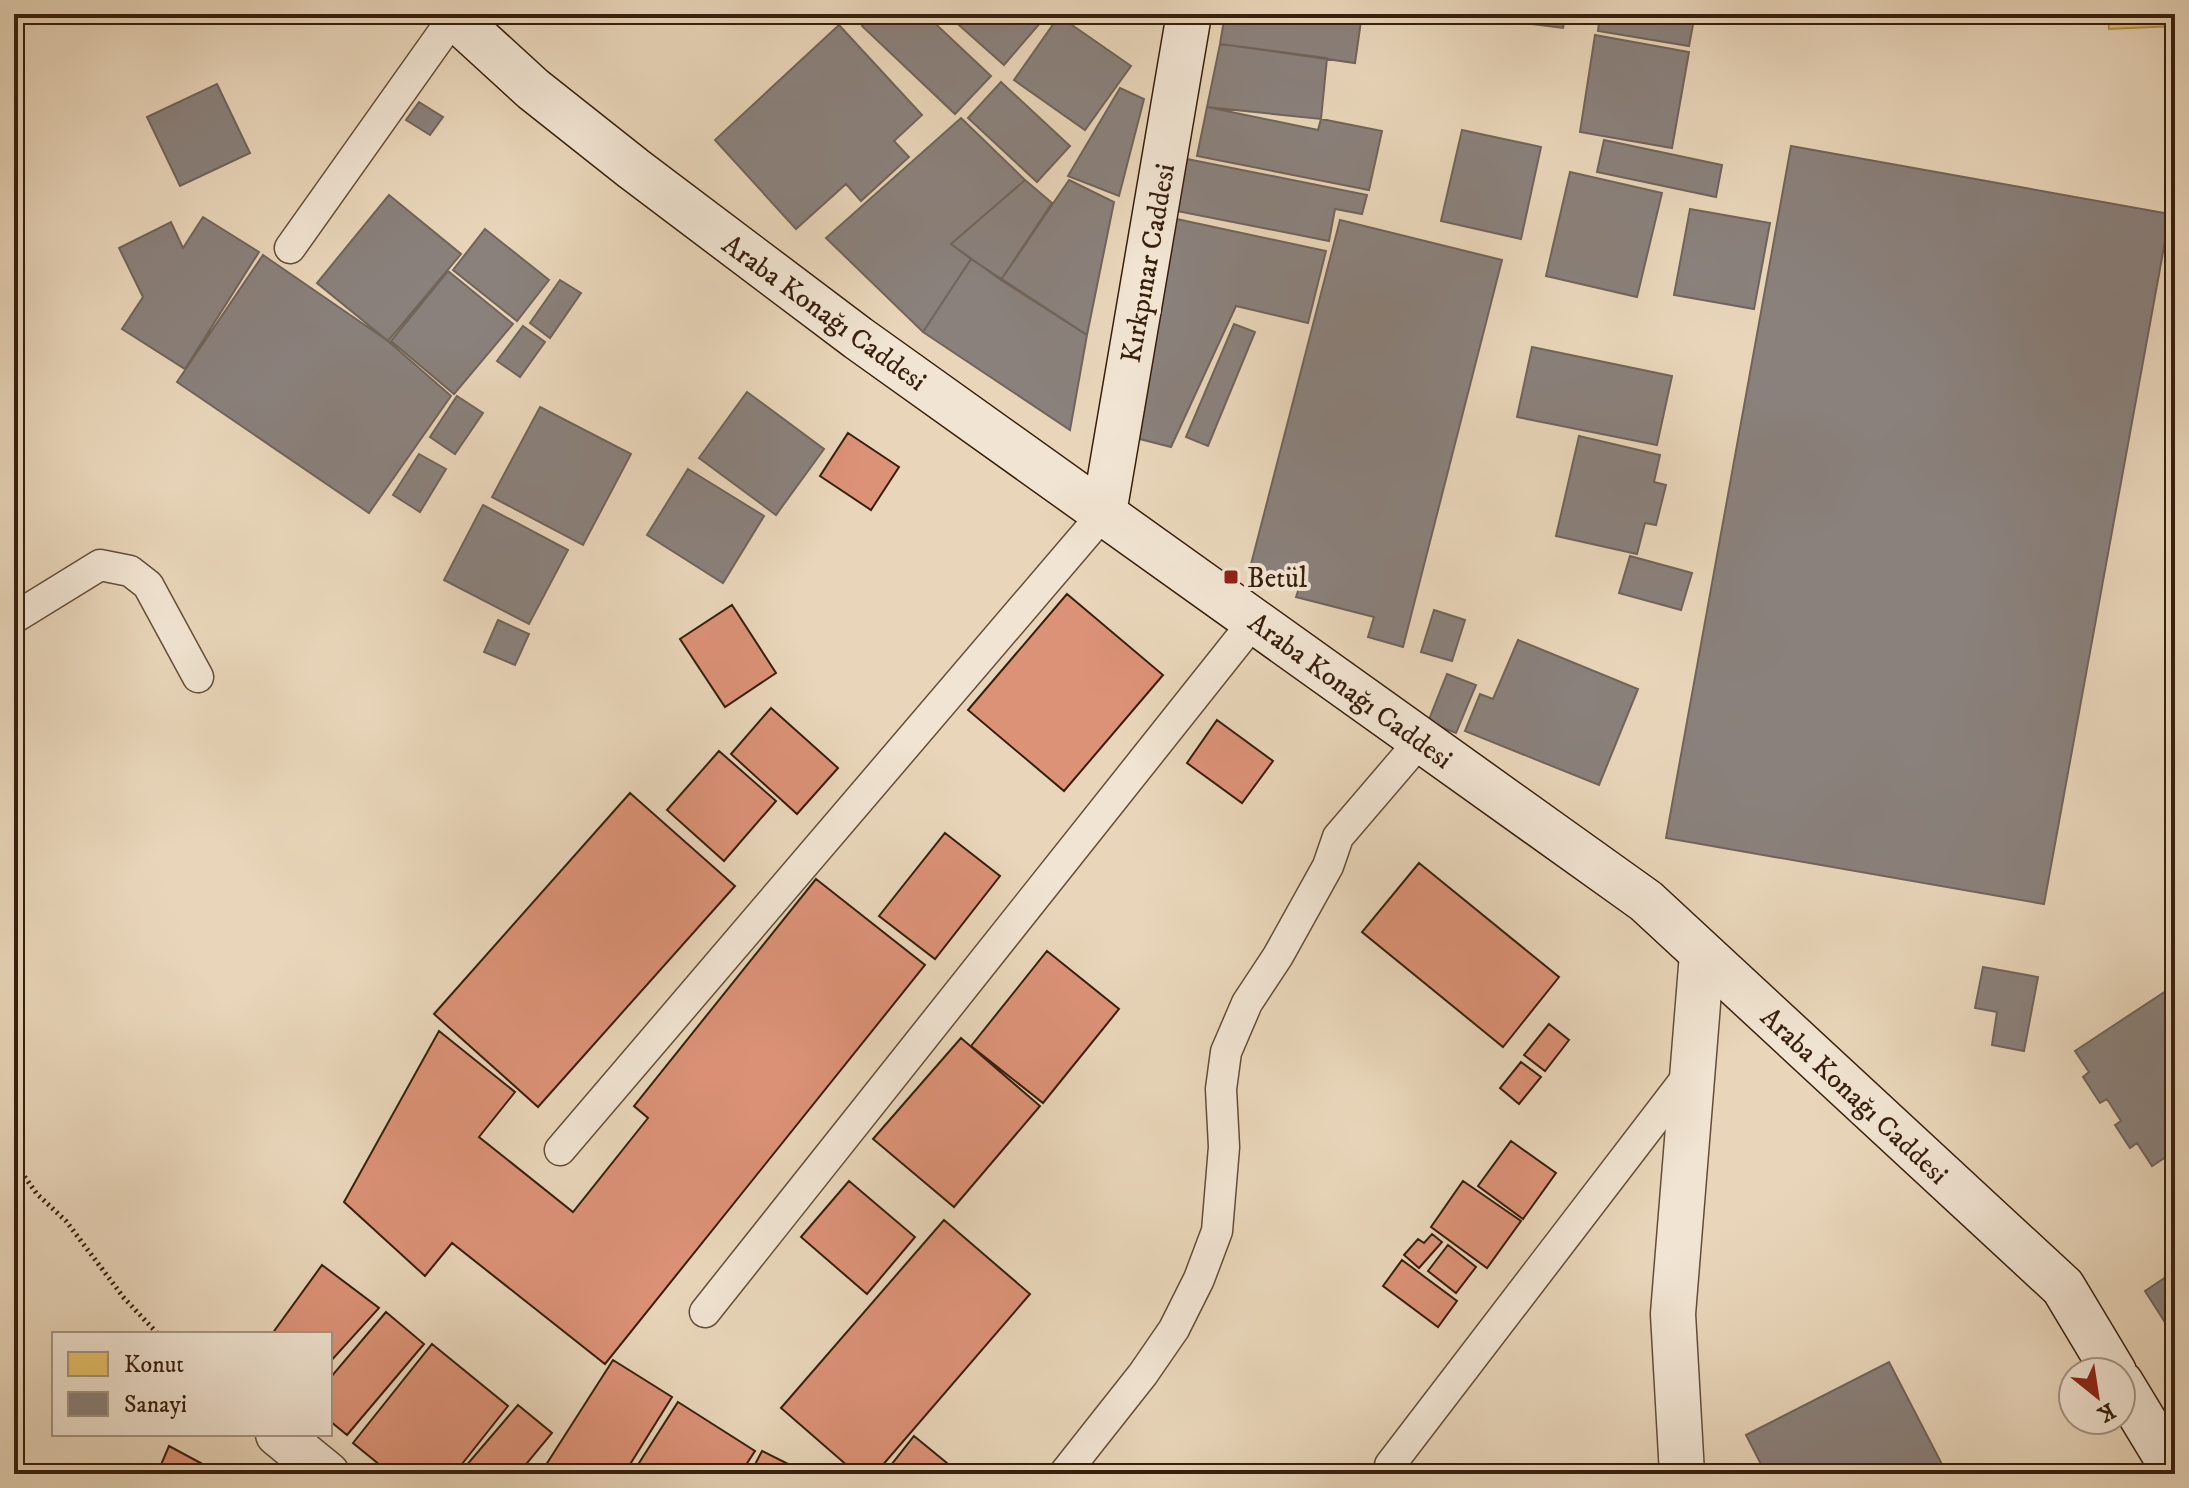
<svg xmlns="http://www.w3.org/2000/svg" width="2189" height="1488" font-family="'IM FELL DW Pica',serif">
<rect width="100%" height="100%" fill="#e9d6ba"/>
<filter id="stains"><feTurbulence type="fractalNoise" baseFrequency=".0025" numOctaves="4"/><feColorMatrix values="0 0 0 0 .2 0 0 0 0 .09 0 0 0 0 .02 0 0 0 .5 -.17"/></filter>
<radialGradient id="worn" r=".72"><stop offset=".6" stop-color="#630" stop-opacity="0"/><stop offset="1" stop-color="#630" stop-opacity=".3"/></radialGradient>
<!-- homes -->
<path fill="#e9c46a" stroke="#b4924e" stroke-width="2" d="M2108 14H2175V26L2109 29Z"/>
<!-- industry -->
<path fill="#8a817c" stroke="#71645a" stroke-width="2" d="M873 14H925L991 76 955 114 862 26Z
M955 14H1048L1004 65 951 18Z
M1225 14H1362L1355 63 1220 44Z
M1494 14H1566L1563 28 1493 19Z
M1600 14H1695L1689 46 1598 31Z
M1059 16 1131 66 1085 130 1014 80Z
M839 25 922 115 894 141 909 157 861 201 846 184 796 229 715 140Z
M1595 35 1689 52 1672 148 1580 132Z
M1220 44 1327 58 1321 119 1207 107Z
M1001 82 1070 146 1037 182 968 118Z
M217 84 250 153 180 186 147 117Z
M1120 88 1144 99 1119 196 1068 176Z
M419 102 443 117 430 135 406 120Z
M1207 107 1318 130 1321 119 1382 131 1369 190 1197 156Z
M961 118 1025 180 951 244 971 259 923 332 826 238Z
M1462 130 1541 147 1521 239 1441 221Z
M1604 140 1722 165 1716 197 1597 172Z
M1791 146 2170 214 2044 904 1666 838Z
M1187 159 1367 195 1362 214 1335 209 1329 241 1177 211Z
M1570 172 1662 193 1637 297 1546 276Z
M1025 180 1052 203 1001 280 951 244Z
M1069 180 1114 202 1087 335 1001 280Z
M389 195 461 254 388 341 317 283Z
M1690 209 1770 223 1754 309 1674 295Z
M203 217 259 252 185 369 122 329 143 297 119 248 171 222 183 248Z
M1172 218 1326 251 1308 323 1236 306 1171 447 1120 434Z
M1340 220 1502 260 1403 647 1368 637 1374 617 1296 597 1300 585 1249 572Z
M485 229 549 280 517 321 453 270Z
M263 255 388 341 451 396 369 513 177 382Z
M971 259 1087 335 1070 430 923 332Z
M448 271 513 324 454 394 391 341Z
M560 280 581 293 550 338 530 323Z
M1234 324 1255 332 1208 446 1186 437Z
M523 326 545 342 520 377 497 361Z
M1532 347 1672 376 1657 445 1517 417Z
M747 392 824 449 776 515 699 458Z
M457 396 483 413 455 454 430 437Z
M540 407 631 454 583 545 492 497Z
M1579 436 1660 455 1654 482 1666 485 1656 525 1645 523 1637 554 1556 536Z
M419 454 446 469 420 512 393 495Z
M688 469 764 516 723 583 647 535Z
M483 505 568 550 529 624 444 580Z
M1630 556 1692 573 1681 610 1619 593Z
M1434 610 1465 620 1452 661 1421 652Z
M498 620 529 634 515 665 484 652Z
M1518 640 1638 689 1599 785 1465 731 1480 694 1493 699Z
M1447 674 1476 685 1456 733 1428 722Z
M1983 967 2038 977 2024 1051 1992 1045 1997 1012 1975 1008Z
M2175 985V1151L2152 1166 2137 1143 2130 1148 2115 1125 2121 1121 2107 1099 2100 1103 2083 1077 2089 1072 2075 1051Z
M2175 1271V1338L2145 1291Z
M1889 1362 1947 1474H1766L1746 1435Z"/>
<!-- building -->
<path fill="#dc9277" stroke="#381f0c" stroke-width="2" d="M848 433 899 467 871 510 820 476Z
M1067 594 1163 675 1064 791 968 710Z
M732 605 776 673 725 707 680 639Z
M771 708 838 768 797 814 731 754Z
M1217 720 1273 761 1242 803 1187 763Z
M719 751 776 801 724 861 667 810Z
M630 793 735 886 538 1107 434 1014Z
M945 833 1000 876 935 959 879 916Z
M1419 863 1559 977 1503 1047 1362 932Z
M816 879 925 965 605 1364 452 1243 425 1276 344 1202 439 1031 515 1092 479 1137 573 1212 648 1118 634 1106Z
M1047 951 1119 1009 1043 1103 971 1046Z
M1549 1024 1569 1040 1545 1071 1524 1055Z
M961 1038 1040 1106 954 1207 873 1139Z
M1521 1062 1541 1077 1519 1104 1500 1088Z
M1511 1141 1556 1173 1523 1219 1478 1186Z
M849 1181 915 1237 867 1294 801 1237Z
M1463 1181 1521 1221 1487 1268 1431 1227Z
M944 1220 1030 1294 875 1474H857L781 1408Z
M1432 1234 1442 1242 1419 1268 1404 1255 1418 1239 1424 1243Z
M1448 1245 1476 1267 1456 1293 1428 1271Z
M1402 1260 1457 1301 1438 1327 1383 1286Z
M322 1265 379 1308 330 1362V1334H272Z
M386 1312 424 1344 347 1435 330 1421V1378Z
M432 1344 508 1406 454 1474H391L353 1443Z
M613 1360 672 1397 624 1474H553L544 1468Z
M678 1402 755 1451 740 1474H632Z
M518 1405 552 1433 518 1474H459Z
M914 1436 953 1468 949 1474H884Z
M169 1446 221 1474H157Z
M762 1451 808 1474H750Z"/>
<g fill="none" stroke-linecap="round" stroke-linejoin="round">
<!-- lane casing -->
<g stroke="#644d38" stroke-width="33">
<path id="lane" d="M290 248 454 17
M14 618 100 565 130 571 148 585 198 677
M560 1150 1104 513
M705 1312 1255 620
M1390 1465 1691 1072
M1064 1474 1143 1374 1174 1329 1199 1279 1217 1231 1224 1147 1221 1089 1226 1052 1247 1003 1278 956 1328 866 1338 837 1421 740"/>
</g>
<!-- street casing -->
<g stroke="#644d38" stroke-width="47">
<path id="street" d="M278 1434 327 1474
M1682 1474 1673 1314 1702 954"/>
</g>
<!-- secondary casing -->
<g stroke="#381f0c" stroke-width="47">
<path id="secondary" d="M451 14 533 89 634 169 858 338 1646 901 2063 1287 2114 1372
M1104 513 1189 14
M2121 1383 2175 1472"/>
</g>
<!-- path -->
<path stroke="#381f0c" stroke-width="5" stroke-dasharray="2 4" stroke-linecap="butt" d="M14 1162 37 1194 66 1221 124 1298 158 1334"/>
<!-- lane -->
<use href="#lane" stroke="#f1e4d2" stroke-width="30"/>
<!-- street -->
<use href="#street" stroke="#f1e4d2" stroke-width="44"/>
<!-- secondary -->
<use href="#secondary" stroke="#f1e4d2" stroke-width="44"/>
</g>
<!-- markers -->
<rect fill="#8f2418" stroke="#f1e4d2" stroke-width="3" x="1223" y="569" width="16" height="16" rx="4"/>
<g text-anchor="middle" stroke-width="8" stroke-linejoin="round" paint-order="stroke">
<!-- street labels -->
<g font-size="28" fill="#381f0c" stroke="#f1e4d2">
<text transform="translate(1147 263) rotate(-80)" y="10">Kırkpınar Caddesi</text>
<text transform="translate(825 312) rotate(36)" y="10">Araba Konağı Caddesi</text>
<text transform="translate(1351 690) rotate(36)" y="10">Araba Konağı Caddesi</text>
<text transform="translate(1855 1095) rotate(43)" y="10">Araba Konağı Caddesi</text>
</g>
<!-- poi labels -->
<g font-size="28" fill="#381f0c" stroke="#f1e4d2" text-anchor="start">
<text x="1247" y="587">Betül</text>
</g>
</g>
<!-- margin -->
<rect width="2189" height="1488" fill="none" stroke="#e9d6ba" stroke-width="48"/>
<rect x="16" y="16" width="2157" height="1456" fill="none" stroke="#381f0c" stroke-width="4"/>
<rect x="24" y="24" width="2141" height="1440" fill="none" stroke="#381f0c" stroke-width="2"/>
<!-- legend -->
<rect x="52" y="1332" width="280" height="104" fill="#f1e4d2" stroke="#a79583" stroke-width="2"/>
<rect x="68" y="1352" width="40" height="24" fill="#e9c46a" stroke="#a79583" stroke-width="2"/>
<text x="124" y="1372" font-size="24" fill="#381f0c">Konut</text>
<rect x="68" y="1392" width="40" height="24" fill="#8a817c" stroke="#a79583" stroke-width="2"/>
<text x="124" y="1412" font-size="24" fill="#381f0c">Sanayi</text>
<!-- north arrow -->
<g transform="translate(2097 1396) rotate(150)"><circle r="38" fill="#f1e4d2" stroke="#a79583" stroke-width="2"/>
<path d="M0-6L14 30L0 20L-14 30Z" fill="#8f2418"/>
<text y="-12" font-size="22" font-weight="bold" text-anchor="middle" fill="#381f0c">K</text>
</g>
<rect width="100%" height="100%" filter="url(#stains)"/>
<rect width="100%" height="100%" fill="url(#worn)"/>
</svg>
